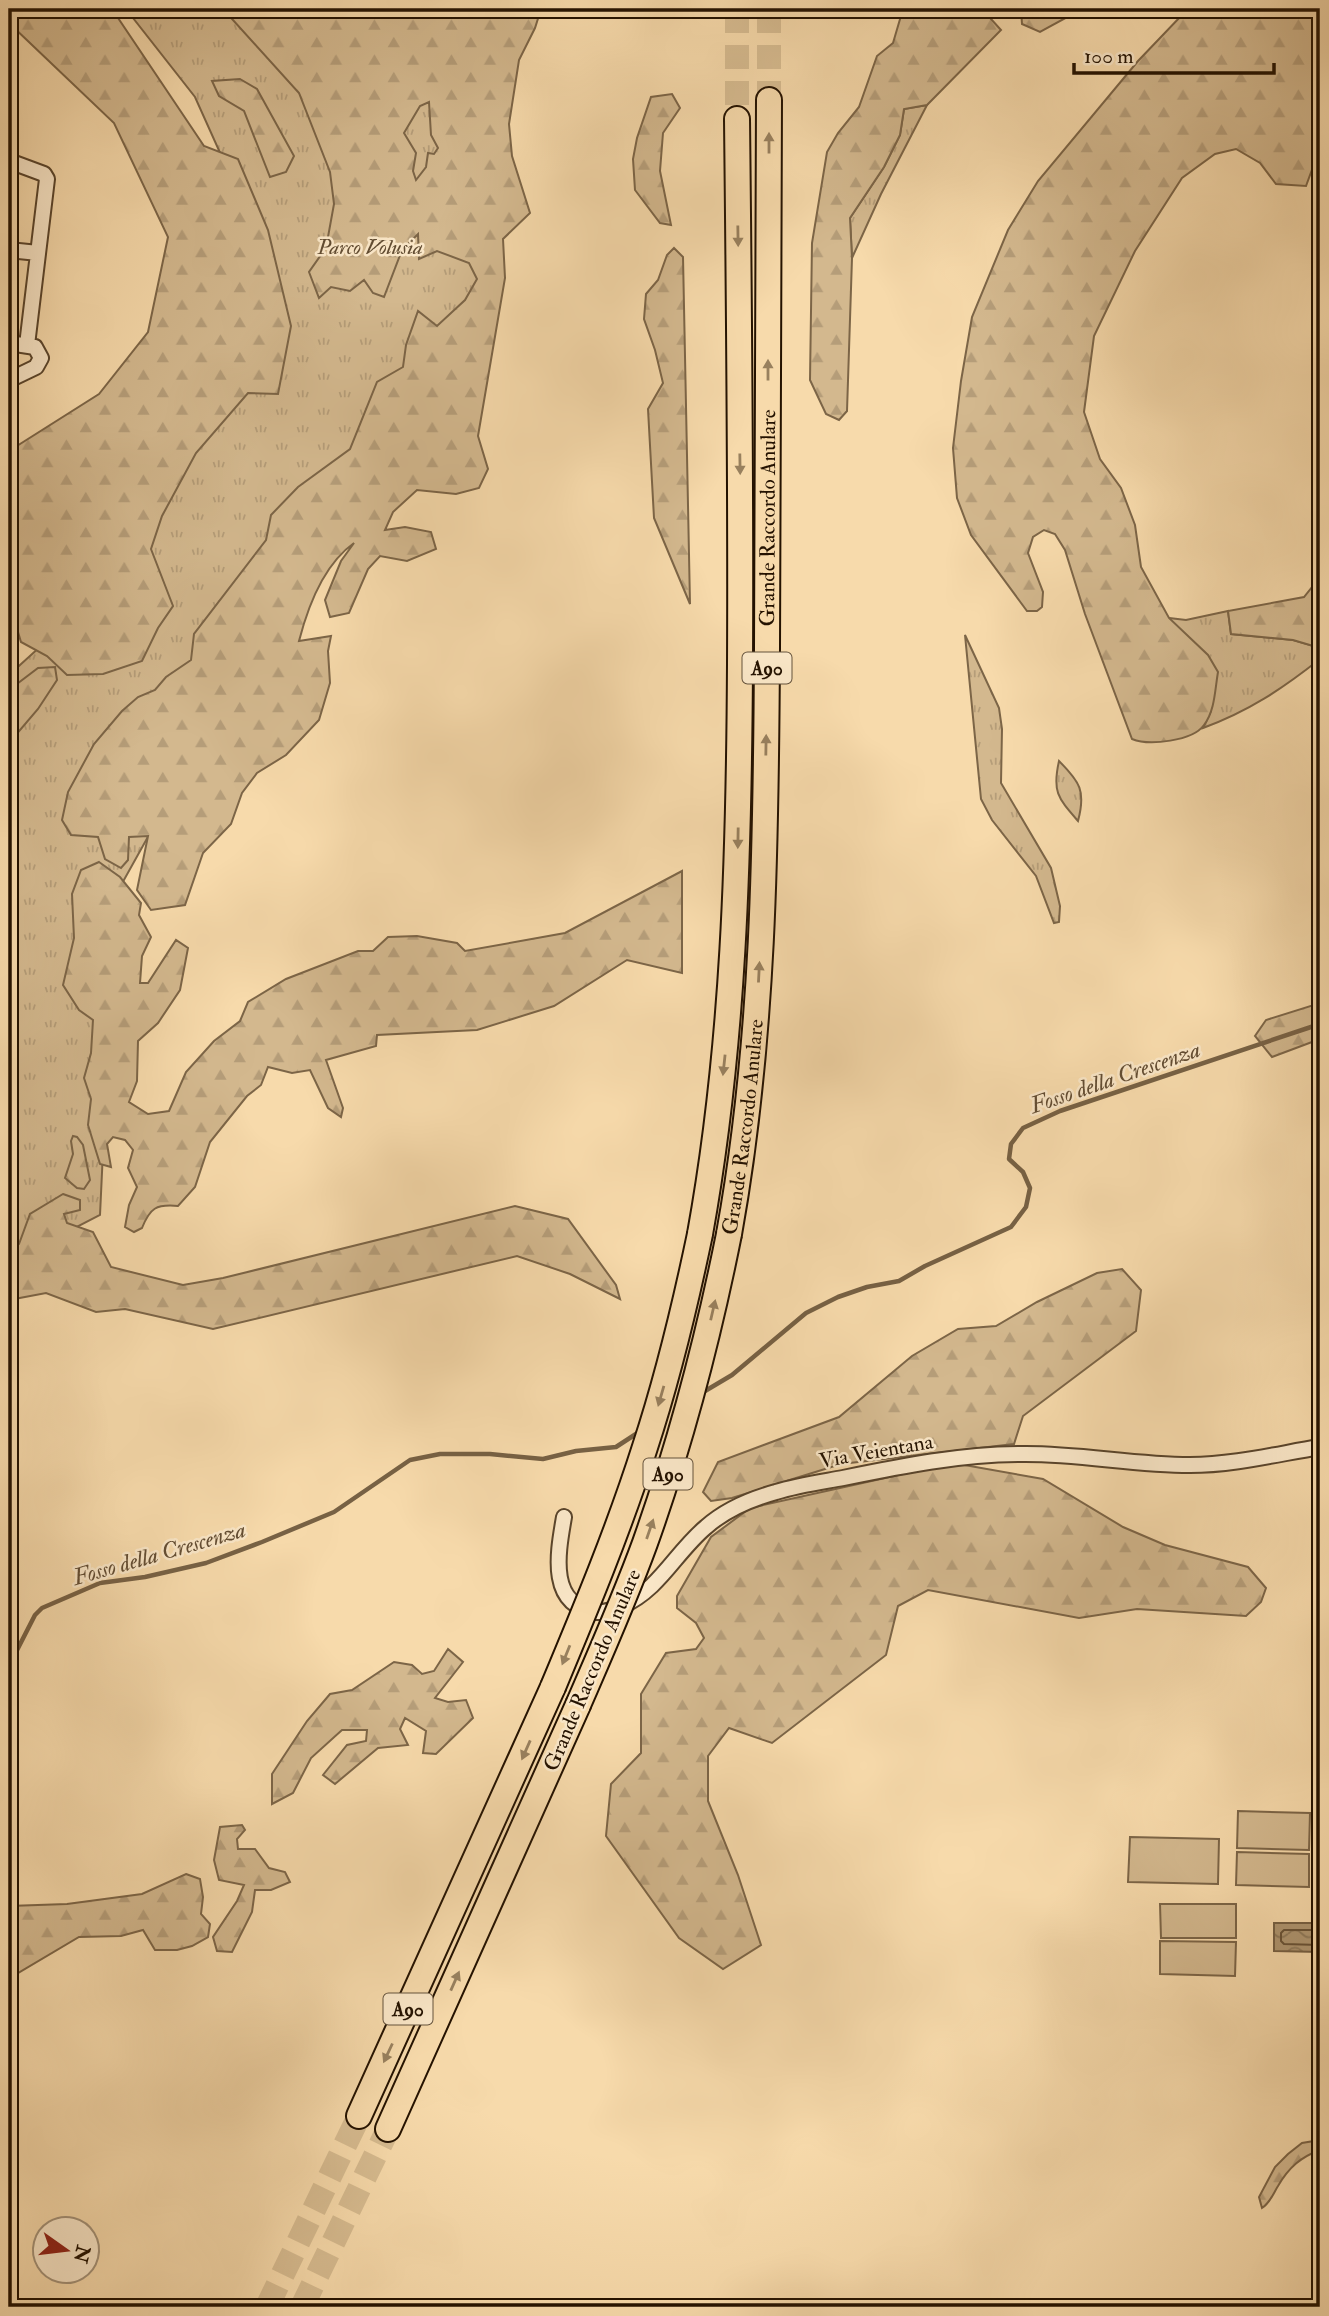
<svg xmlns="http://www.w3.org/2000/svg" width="1329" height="2316" font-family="'IM FELL Double Pica',serif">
<defs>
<pattern id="grass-tufts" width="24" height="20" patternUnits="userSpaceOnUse" patternTransform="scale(1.75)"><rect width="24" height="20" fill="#d3b88e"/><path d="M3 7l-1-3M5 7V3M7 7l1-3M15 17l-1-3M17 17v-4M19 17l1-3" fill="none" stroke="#b59d79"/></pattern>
<pattern id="forest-firs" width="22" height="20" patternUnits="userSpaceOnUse" patternTransform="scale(1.75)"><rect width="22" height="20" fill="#d3b88e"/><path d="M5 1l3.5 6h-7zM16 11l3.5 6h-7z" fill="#b59d79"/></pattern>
<pattern id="water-waves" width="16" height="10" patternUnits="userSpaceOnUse" patternTransform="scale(1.75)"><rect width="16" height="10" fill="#af9671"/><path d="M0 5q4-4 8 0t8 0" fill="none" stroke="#8e795a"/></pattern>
</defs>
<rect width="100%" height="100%" fill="#f7daab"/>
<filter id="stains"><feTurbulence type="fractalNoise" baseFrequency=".00286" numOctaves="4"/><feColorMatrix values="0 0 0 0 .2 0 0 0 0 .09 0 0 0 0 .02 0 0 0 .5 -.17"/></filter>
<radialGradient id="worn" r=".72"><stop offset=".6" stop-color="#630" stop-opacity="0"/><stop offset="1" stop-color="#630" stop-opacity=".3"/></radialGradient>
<!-- grass -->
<path fill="url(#grass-tufts)" stroke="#7c6547" stroke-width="2" d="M126 9H389L499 217 467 435 277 605 115 896 100 1215 9 1262V675L52 636 248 215 195 97Z
M927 105 881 194 852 258 850 218 884 167 900 135 904 109Z
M1228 611 1231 634 1293 640 1320 648V659C1282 689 1249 711 1203 728L1211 711 1169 618 1186 620Z
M965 635 999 708 1002 729 1001 783 1051 868 1060 906 1059 922 1054 923 1036 876 992 820 981 799Z
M1059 761C1080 782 1086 791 1078 821 1058 798 1052 792 1059 761Z"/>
<!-- forest -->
<path fill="url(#forest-firs)" stroke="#7c6547" stroke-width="2" fill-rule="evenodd" d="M9 9H112L204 146 238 159 268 230 291 326 278 394 248 393 196 453 162 516 151 549 173 606 158 628 142 661 103 674 67 675 47 656 21 642 18 632H9V451L99 394 148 332 168 237 114 123 9 23Z
M223 9H541L535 28 519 60 509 124 512 156 530 213 503 239 505 278 478 436 488 469 479 488 456 494 417 490 393 512 385 530 405 527 431 532 436 549 407 561 380 556 368 569 349 613 330 617 325 600 341 561 354 543C323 565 308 606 299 641L331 636 328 651 330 683 319 720 286 755 257 773 242 793 231 824 203 853 185 905 151 910 137 890 148 836 129 837 128 860 121 868 105 859 98 837 71 835 62 820 68 792 94 744 122 711 138 697 155 690 166 677 191 660 194 634 266 540 271 515 298 487 350 449 377 382 403 367 406 345 418 311 437 326 465 300 477 279 469 263 437 251 419 259 418 234 402 250 384 297 373 293 364 280 350 291 331 287 319 298 309 272 323 252 328 237 334 204 330 172 299 93ZM429 102 431 135 438 148 434 154 428 153 426 167 416 180 413 171 416 153 404 133 420 106Z
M903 9H982L1001 30 927 105 904 109 900 135 884 167 850 218 852 258 847 411 839 420 826 414 810 380 812 243 827 152 838 133 859 107 877 56 893 43Z
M1021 9H1082L1040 32 1022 24Z
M1245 9H1320V162L1313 167 1306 186 1276 184 1260 163 1236 149 1215 154 1182 178 1135 251 1094 336 1084 412 1100 459 1121 488 1135 525 1141 567 1169 618 1208 655 1218 672C1215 689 1215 711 1204 725 1193 741 1149 746 1132 739L1085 614 1065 550 1055 534 1044 530 1033 537 1028 553 1043 592 1042 607 1037 611H1027L971 535 957 498 953 448 961 381 972 317 1008 230 1038 181 1138 61 1181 16 1213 14Z
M240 79 257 89 294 156 286 172 270 177 244 111 219 96 212 81Z
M672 94 680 108 663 133 660 171 671 225 660 223 635 190 633 159 637 138 651 97Z
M674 248 683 257 690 604 654 518 648 409 663 383 655 350 644 319 646 294 658 280 667 255Z
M1320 577V648L1293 640 1231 634 1228 611 1304 597Z
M55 667 57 680 38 709 9 743V690L38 668Z
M99 862 120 877 141 903 139 915 151 937 142 956 140 983H148L176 940 188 948 180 990 158 1023 138 1041 137 1081 129 1102 148 1114 169 1111 186 1072 214 1041 240 1021 248 1002 286 979 358 951H373L388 937 417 936 457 943 465 951 565 933 682 871V973L627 960 554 1006 477 1030 377 1035 376 1046 326 1060 343 1108 341 1117 328 1108 310 1070 292 1073 268 1067 261 1085 247 1096 210 1142 195 1187 178 1206C156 1204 150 1208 142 1228L134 1232 125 1227 129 1205 137 1187 128 1168 133 1150 125 1140 113 1137 107 1144 111 1167 100 1164 88 1125 91 1099 84 1078 91 1053 93 1020 79 1010 63 985 74 938 72 894 81 870Z
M1320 1003V1039L1272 1057 1255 1036 1266 1020Z
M73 1136 77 1137 83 1145 90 1180 84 1189 77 1188 65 1178 73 1154 71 1141Z
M63 1194 80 1200V1210L64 1214 67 1223 93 1232 111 1267 183 1285 223 1278 515 1206 568 1219 616 1285 620 1299 570 1274 517 1256 213 1329 125 1309 96 1312 46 1293 9 1300V1252L19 1244 30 1214Z
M1122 1269 1141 1290 1136 1331 1023 1416 1014 1444 841 1464 732 1498 711 1501 703 1492 718 1462 839 1417 912 1356 958 1329 996 1326 1037 1302 1097 1273Z
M953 1463 1043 1479 1123 1527 1165 1545 1248 1567 1266 1588 1261 1602 1246 1616 1137 1609 1079 1618 928 1590 898 1606 886 1655 772 1743 729 1728 708 1756V1801L738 1875 761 1945 723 1969 679 1938 606 1836 611 1784 641 1753V1694L666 1653 696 1649 704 1638 696 1623 677 1608V1596L711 1537 750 1508Z
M448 1649 463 1662 435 1698 448 1702 466 1700 473 1718 436 1754 423 1753 426 1731 405 1718 400 1729 408 1745 378 1748 335 1784 323 1775 347 1745 366 1741 367 1730H342L311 1758 293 1793 272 1804V1774L307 1721 330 1694 352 1690 394 1662 412 1665 422 1674 434 1671Z
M242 1825 245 1830 237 1839 238 1849H255L269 1868 285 1872 290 1882 271 1890H255L252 1912 232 1952 217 1951 213 1937 237 1901 244 1885 219 1880 214 1860 220 1827Z
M186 1874 200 1879 203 1897 201 1914 210 1924 208 1937 192 1946 177 1950H155L143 1930 121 1936 79 1937 18 1973 9 1968V1906L67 1904 142 1894Z
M1320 2140V2150C1301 2157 1289 2167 1278 2186 1273 2194 1270 2203 1262 2208L1259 2197 1275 2167 1288 2154 1302 2143Z"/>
<!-- pitch -->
<path fill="#d3b88e" stroke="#7c6547" stroke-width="2" d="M1238 1811 1310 1813 1309 1850 1237 1848Z
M1130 1837 1219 1839 1218 1884 1128 1882Z
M1237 1852 1309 1854V1887L1236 1885Z
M1160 1904H1236V1938H1161Z
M1160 1941 1236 1942 1235 1976 1160 1974Z"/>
<!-- water -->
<path fill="url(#water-waves)" stroke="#776144" stroke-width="2" d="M1274 1923H1320V1952L1274 1951Z"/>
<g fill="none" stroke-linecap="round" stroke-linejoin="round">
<!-- shore -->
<path stroke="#6a5438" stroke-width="2" d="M1320 1930H1284L1281 1933V1941L1284 1944 1320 1945"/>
<!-- stream -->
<path stroke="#776144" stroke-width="4.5" d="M700 1394 732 1375 806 1313 838 1297 867 1287 899 1281 925 1266 1011 1227 1026 1207 1030 1188 1023 1172 1009 1159 1011 1144 1023 1128 1060 1111 1320 1024
M9 1660 14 1656 35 1615 42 1608 100 1583 145 1577 206 1563 262 1542 334 1512 410 1460 440 1454H490L543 1459 576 1451 616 1447 639 1432"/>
<!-- highway-tunnel -->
<path stroke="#d7bc91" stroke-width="24" stroke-dasharray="24 12" stroke-linecap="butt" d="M737 9V119
M769 9V100
M267 2307 359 2116
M302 2307 388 2129"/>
<!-- street casing -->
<g stroke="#59442b" stroke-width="18">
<path id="street" d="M9 161 44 174 47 179 27 345
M9 250 38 253
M9 343 35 347 41 358 36 367 9 380
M564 1517C558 1552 547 1606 597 1612 606 1613 614 1609 622 1606 660 1589 675 1553 706 1527 725 1510 751 1499 776 1492 798 1485 821 1482 843 1478 902 1466 961 1454 1021 1454 1077 1453 1133 1465 1190 1465 1233 1465 1277 1454 1320 1447"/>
</g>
<!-- highway casing -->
<g stroke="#241200" stroke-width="28">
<g id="highway">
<path d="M700 1234C734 1046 739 855 740 664 741 482 739 301 737 119"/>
<path id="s1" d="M729 1234C764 1041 766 844 767 648 768 465 769 282 769 100"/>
<path d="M359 2116 553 1687"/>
<path d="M388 2129 578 1705"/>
</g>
</g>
<!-- street -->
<use href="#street" stroke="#fae7c8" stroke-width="14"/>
<!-- highway -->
<use href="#highway" stroke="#f7daab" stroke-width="24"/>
<!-- highway-bridge casing -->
<g stroke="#241200" stroke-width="28" stroke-linecap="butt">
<path id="highway-bridge" d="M553 1687C586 1608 619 1529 645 1447 668 1377 685 1306 700 1234
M578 1705C601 1652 625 1598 645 1543 681 1442 708 1339 729 1234"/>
</g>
<!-- highway-bridge -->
<use href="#highway-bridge" stroke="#f7daab" stroke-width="24"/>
</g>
<!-- one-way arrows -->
<defs><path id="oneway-solid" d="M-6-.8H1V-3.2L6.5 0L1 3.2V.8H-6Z" transform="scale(1.75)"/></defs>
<g fill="#98805e">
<use href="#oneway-solid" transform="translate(769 143) rotate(-90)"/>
<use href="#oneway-solid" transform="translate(738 236) rotate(89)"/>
<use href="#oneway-solid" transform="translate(768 370) rotate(-90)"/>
<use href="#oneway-solid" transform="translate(740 464) rotate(89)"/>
<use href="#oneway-solid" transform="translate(766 745) rotate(-89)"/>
<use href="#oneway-solid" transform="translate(738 838) rotate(91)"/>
<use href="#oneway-solid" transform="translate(759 972) rotate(-87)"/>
<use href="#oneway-solid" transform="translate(724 1065) rotate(96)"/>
<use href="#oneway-solid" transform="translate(713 1310) rotate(-77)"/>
<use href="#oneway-solid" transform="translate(661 1396) rotate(106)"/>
<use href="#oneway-solid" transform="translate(650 1529) rotate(-71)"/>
<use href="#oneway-solid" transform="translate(566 1655) rotate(112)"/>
<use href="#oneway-solid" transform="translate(526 1750) rotate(114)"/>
<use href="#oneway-solid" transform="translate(455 1981) rotate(-66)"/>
<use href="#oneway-solid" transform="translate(388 2053) rotate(115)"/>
</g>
<g text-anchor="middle" stroke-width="5" stroke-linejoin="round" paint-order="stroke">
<!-- shield labels -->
<g fill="#fae7c8" stroke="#64523c" stroke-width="2">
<rect x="742.5" y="652.5" width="49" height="31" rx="5"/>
<rect x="643.5" y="1458.5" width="49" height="31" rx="5"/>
<rect x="383.5" y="1993.5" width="49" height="31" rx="5"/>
</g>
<g font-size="19" font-weight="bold" fill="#241200">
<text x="767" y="675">A90</text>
<text x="668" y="1481">A90</text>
<text x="408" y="2016">A90</text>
</g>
<!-- park labels -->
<g font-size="21" font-style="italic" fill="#614c32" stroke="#fae7c8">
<text x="370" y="254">Parco Volusia</text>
</g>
<!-- street labels -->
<g font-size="21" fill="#241200" stroke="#fae7c8">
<text dy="7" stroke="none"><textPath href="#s1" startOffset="718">Grande Raccordo Anulare</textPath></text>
<text dy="7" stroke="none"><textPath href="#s1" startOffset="108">Grande Raccordo Anulare</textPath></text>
<text transform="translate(876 1451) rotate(-10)" y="7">Via Veientana</text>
<text transform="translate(592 1670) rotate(-67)" y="7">Grande Raccordo Anulare</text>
</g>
<!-- water labels -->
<g font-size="23" font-style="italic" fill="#634d33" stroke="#fae7c8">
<text transform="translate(1115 1077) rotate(-19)" y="8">Fosso della Crescenza</text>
<text transform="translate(159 1553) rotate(-16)" y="8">Fosso della Crescenza</text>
</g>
</g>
<!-- margin -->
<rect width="1329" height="2316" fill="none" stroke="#f7daab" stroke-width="35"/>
<rect x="10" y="10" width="1308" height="2295" fill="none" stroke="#241200" stroke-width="3.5"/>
<rect x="18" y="18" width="1294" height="2281" fill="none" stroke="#241200" stroke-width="2"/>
<!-- north arrow -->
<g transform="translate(66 2250) rotate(104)"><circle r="33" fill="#fae7c8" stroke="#a49278" stroke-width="2"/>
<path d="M0-5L12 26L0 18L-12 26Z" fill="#8f2418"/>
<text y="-10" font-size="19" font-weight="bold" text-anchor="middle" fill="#241200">N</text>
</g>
<!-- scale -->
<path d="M1074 63v10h200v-10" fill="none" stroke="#241200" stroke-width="3.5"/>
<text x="1084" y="63" font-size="21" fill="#241200" stroke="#fae7c8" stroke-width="5" paint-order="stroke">100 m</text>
<rect width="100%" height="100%" filter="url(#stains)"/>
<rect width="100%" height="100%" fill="url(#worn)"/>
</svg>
